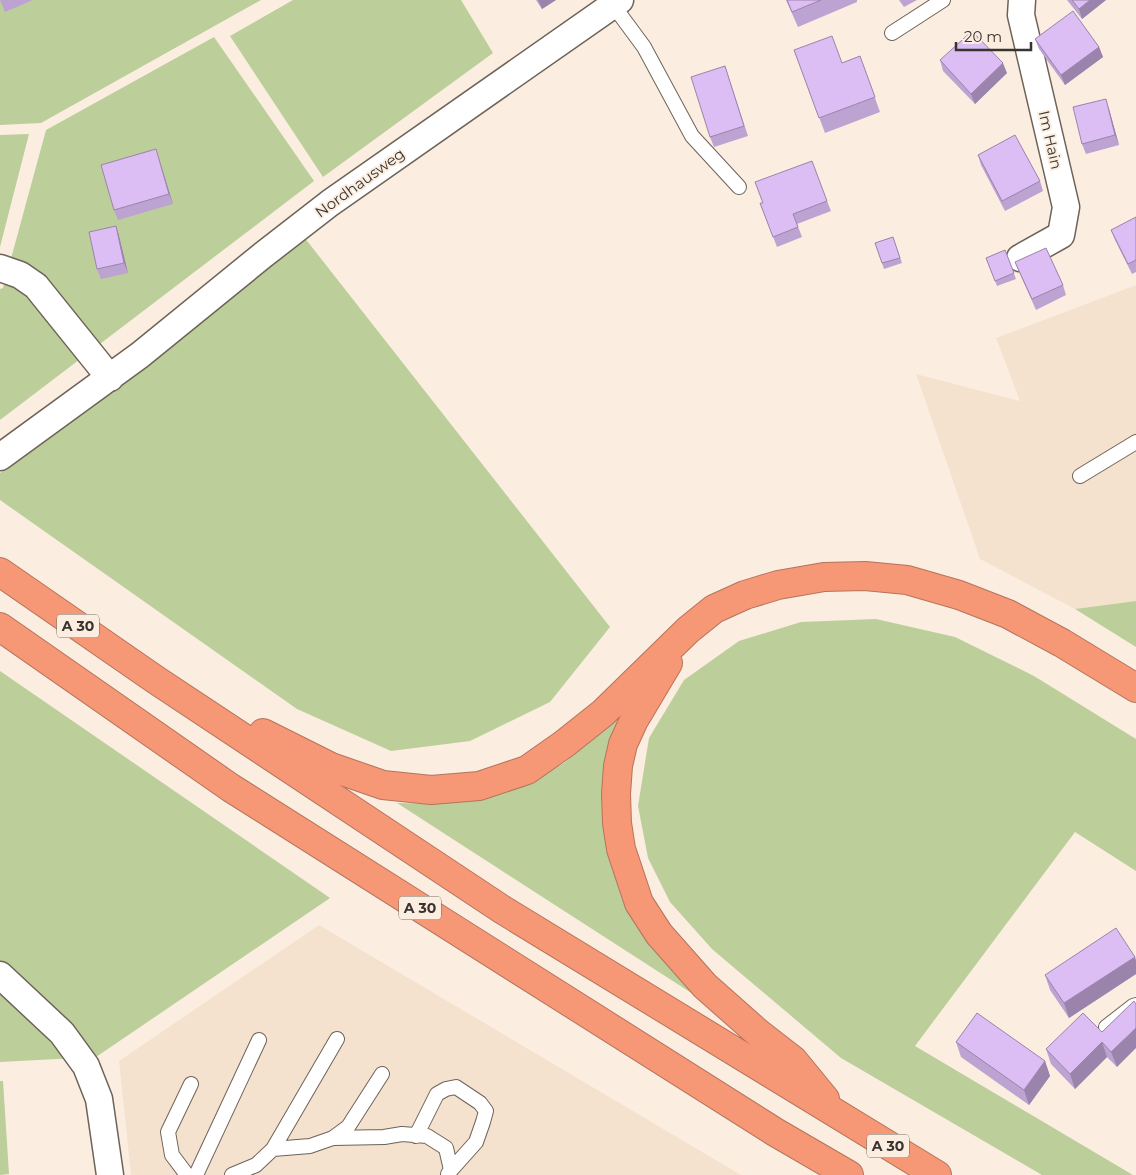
<svg xmlns="http://www.w3.org/2000/svg" width="1136" height="1175" font-family="Montserrat,sans-serif">
<rect width="100%" height="100%" fill="#fbeee1"/>
<!-- built -->
<path fill="#f4e2cf" d="M1136 285V601L1075 609 980 559 916 374 1020 401 996 338Z
M319 925 741 1175H131L119 1061Z"/>
<!-- green -->
<path fill="#bcce9a" d="M0 0H261L41 123 0 125Z
M293 0H461L493 53 323 177 230 36Z
M214 37 314 181 0 420V289L3 288 46 130Z
M29 134 0 247V135Z
M304 237 610 627 550 702 470 741 391 751 297 709 0 500V473Z
M1136 601V647L1075 609Z
M876 619 955 637 1034 676 1136 739V871L1075 832 915 1046 1133 1175H1042L841 1058 712 949 670 902 648 858 638 806 649 738 684 680 739 641 801 622Z
M0 671 330 898 96 1057 0 1062Z
M625 710 633 911 693 994 397 803 435 804 479 800 524 786 564 763Z
M0 1081H3L9 1174 0 1175Z"/>
<g fill="none" stroke-linecap="round" stroke-linejoin="round">
<!-- lane casing -->
<g stroke="#6e6358" stroke-width="16">
<path id="lane" d="M613 5 644 47 692 136 739 187
M892 33 943 0
M1080 476 1136 442
M1106 1027 1133 1006 1136 1005
M416 1136 437 1094 446 1089 456 1087 480 1103 486 1111 483 1122 476 1142 451 1170
M333 1138 384 1137 402 1134 427 1136 446 1148 451 1170 448 1174
M273 1149 310 1146 333 1138 348 1127 382 1074
M187 1175 172 1155 168 1132 191 1084
M196 1175 259 1040
M232 1175 256 1165 273 1149 337 1039"/>
</g>
<!-- street casing -->
<g stroke="#6e6358" stroke-width="29">
<path id="street" d="M1020 258 1061 235 1066 207 1021 15 1022 0
M0 268 20 275 36 286 110 378
M0 457 140 355 263 255 330 203 620 0
M0 975 62 1033 86 1066 99 1099 110 1175"/>
</g>
<!-- highway casing -->
<g stroke="#b4745d" stroke-width="30">
<path id="highway" d="M0 572 156 680 503 910 937 1175
M0 627 231 788 775 1132 849 1175
M668 663 634 720 623 744 618 766 616 794 617 823 621 849 639 903 659 934 705 986 757 1032 793 1060 825 1099
M263 733 331 767 383 785 431 790 479 786 527 770 564 744 603 713 688 630 714 609 745 595 778 585 824 577 865 576 907 580 959 595 1008 614 1062 643 1136 688"/>
</g>
<!-- lane -->
<use href="#lane" stroke="#fff" stroke-width="14"/>
<!-- street -->
<use href="#street" stroke="#fff" stroke-width="26"/>
<!-- highway -->
<use href="#highway" stroke="#f69776" stroke-width="28"/>
</g>
<!-- wall -->
<path fill="#bda3d2" d="M0 0H33L5 12Z
M536 0H556L542 9Z
M786 0H857V2L798 27Z
M899 0H917L904 7Z
M1067 0H1106L1082 19Z
M1035 39 1099 47 1103 57 1065 85 1039 49Z
M794 50 842 63 860 56 880 112 825 133Z
M940 60 1007 73 975 104 943 71Z
M725 66 748 136 714 147 710 137Z
M1109 109 1119 145 1086 154 1082 144Z
M978 155 1040 181 1043 191 1005 211 981 165Z
M159 159 173 204 118 220 114 210Z
M827 201 831 211 797 224 802 237 777 247 760 203Z
M1136 217V272L1132 274 1115 240 1111 230Z
M116 226 119 236 128 273 101 279 97 269Z
M893 237 902 263 884 269 875 243Z
M1005 250 1016 279 997 286 986 258Z
M1015 262 1063 285 1066 295 1036 310 1019 272Z
M1135 957 1136 961V974L1069 1018 1050 990 1045 975Z
M1134 1001 1117 1067 1107 1057 1075 1089 1051 1064 1046 1049 1102 1032Z
M956 1042 1045 1061 1050 1076 1029 1105 961 1057Z"/>
<!-- shaded-wall -->
<path fill="#9a84ab" d="M538 0H556L542 9Z
M1090 0H1106L1082 19 1079 9Z
M1099 47 1103 57 1065 85 1061 75Z
M1003 63 1007 73 975 104 971 94Z
M1106 99 1109 109 1119 145 1115 135Z
M156 149 159 159 173 204 169 194Z
M116 226 119 236 128 273 124 263Z
M1135 957 1136 961V974L1069 1018 1064 1003Z
M1136 1028V1048L1117 1067 1111 1052Z
M1102 1042 1107 1057 1075 1089 1070 1074Z
M1045 1061 1050 1076 1029 1105 1024 1090Z"/>
<!-- building -->
<path fill="#dcbdf4" stroke="#9a84ab" d="M787 0H821L792 12Z
M1072 0H1090L1079 9Z
M1073 11 1099 47 1061 75 1035 39Z
M972 31 1003 63 971 94 940 60Z
M832 36 842 63 860 56 875 97 819 118 794 50Z
M725 66 744 126 710 137 691 77Z
M1106 99 1115 135 1082 144 1073 107Z
M1015 135 1040 181 1002 201 978 155Z
M156 149 169 194 114 210 101 165Z
M812 161 827 201 793 214 798 227 773 237 760 203H763L755 182Z
M1136 217V260L1128 264 1111 230Z
M116 226 124 263 97 269 89 232Z
M893 237 900 258 882 263 875 243Z
M1046 248 1063 285 1032 299 1015 262Z
M1005 250 1014 273 995 281 986 258Z
M1116 928 1135 957 1064 1003 1045 975Z
M1134 1001 1136 1004V1028L1111 1052 1102 1042 1070 1074 1046 1049 1083 1013 1102 1032Z
M977 1013 1045 1061 1024 1090 956 1042Z"/>
<g text-anchor="middle" stroke-width="4" stroke-linejoin="round" paint-order="stroke">
<!-- shield labels -->
<g fill="#fbeee1" stroke="#736c64" stroke-width="1">
<rect x="57" y="614.5" width="42" height="23" rx="4"/>
<rect x="399" y="896.5" width="42" height="23" rx="4"/>
<rect x="867" y="1134.5" width="42" height="23" rx="4"/>
</g>
<g font-size="14" font-weight="bold" fill="#39342f">
<text x="78" y="631">A 30</text>
<text x="420" y="913">A 30</text>
<text x="888" y="1151">A 30</text>
</g>
<!-- street labels -->
<g font-size="15" fill="#39342f" stroke="#fbeee1">
<text transform="translate(1050 140) rotate(77)" y="5">Im Hain</text>
<text transform="translate(360 183) rotate(-36)" y="5">Nordhausweg</text>
</g>
</g>
<!-- scale -->
<path d="M956 42v8h75v-8" fill="none" stroke="#39342f" stroke-width="2.5"/>
<text x="964" y="42" font-size="15" fill="#39342f" stroke="#fbeee1" stroke-width="4" paint-order="stroke">20 m</text>
</svg>
